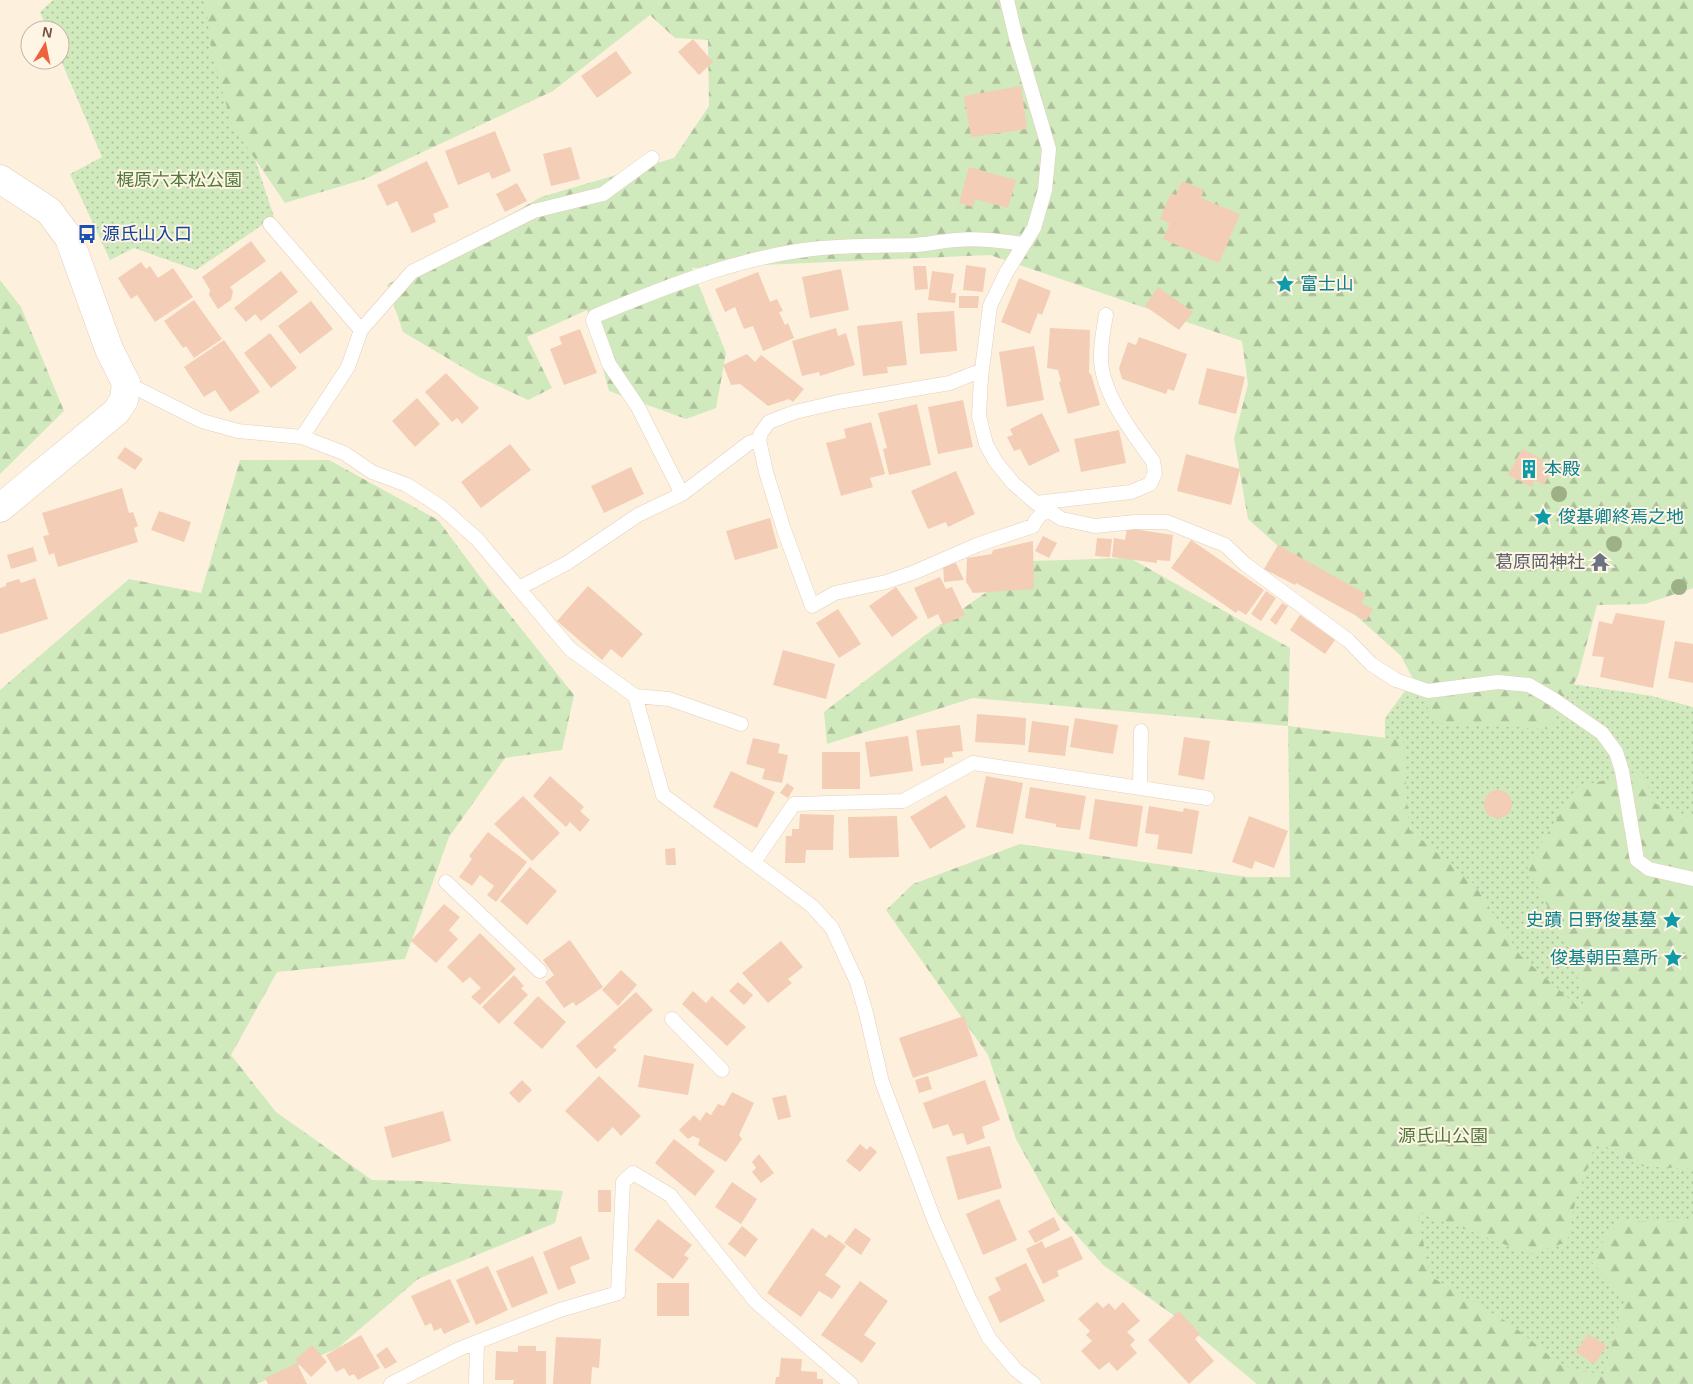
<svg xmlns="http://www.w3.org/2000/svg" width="1693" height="1384" font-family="Arial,'Noto Sans JP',sans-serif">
<defs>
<pattern id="grass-dots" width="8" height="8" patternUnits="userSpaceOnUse" patternTransform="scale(1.25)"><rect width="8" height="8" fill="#d0eabd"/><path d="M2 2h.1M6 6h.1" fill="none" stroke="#adc09b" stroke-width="1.8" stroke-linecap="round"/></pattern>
<pattern id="forest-firs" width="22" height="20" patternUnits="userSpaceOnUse" patternTransform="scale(1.25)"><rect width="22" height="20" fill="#d0eabd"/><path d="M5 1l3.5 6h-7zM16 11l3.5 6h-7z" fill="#adc09b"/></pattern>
</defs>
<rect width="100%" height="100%" fill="#fdf1de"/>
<!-- grass -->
<path fill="url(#grass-dots)" d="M53 0H213L233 92 274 217 196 270 134 248 110 260 70 174 102 157 60 58V30H48L40 12Z
M1526 677 1652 696 1693 707V1384H1292L1384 878 1385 718 1410 684Z"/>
<!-- forest -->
<path fill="url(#forest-firs)" d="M205 0H1693V588L1645 604 1597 605 1578 676 1550 729 1436 723 1401 656 1248 519 1234 439 1248 384 1242 341 990 255 692 268 726 353 716 408 686 419 609 391 587 310 527 337 552 388 528 400 479 377 403 332 387 285 541 197 674 158 709 106 708 40 675 38 650 15 553 91 365 179 285 203 233 127 212 56Z
M0 280 21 307 64 411 0 474Z
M240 460H329L438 520 484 582 574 695 562 750 505 758 449 837 405 959 277 972 231 1055 276 1112 372 1180 423 1181 563 1191 555 1223 418 1279 338 1348 257 1384H0V690L129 579 201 593Z
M1130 558 1290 648 1288 726 1403 740 1409 829 1474 884 1520 955 1585 1013 1573 956 1527 866 1577 787 1642 771 1654 803 1693 819V1169L1639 1166 1597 1141 1576 1199 1567 1242 1530 1254 1417 1211 1430 1276 1512 1325 1562 1366 1603 1375 1625 1298 1589 1259 1619 1221H1693V1384H1257L1176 1317 1103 1265 1057 1213 1016 1139 988 1055 886 910 913 884 1020 844 1247 877H1290L1288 726 973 698 827 744 824 712 924 636 1031 561Z"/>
<!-- building -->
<path fill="#f3cdb5" d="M693 39 713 62 699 75 678 52Z
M616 51 632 73 597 98 581 76Z
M1021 86 1027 129 971 137 964 96Z
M495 131 511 171 492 179 489 172 458 185 445 151Z
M571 147 580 179 551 186 543 154Z
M427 161 449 207 433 214 436 222 412 233 397 201 387 206 377 185Z
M969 167 1016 180 1008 208 975 199 973 207 959 203Z
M1182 181 1204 190 1201 198 1240 214 1219 263 1163 239 1170 223 1160 219 1171 193 1176 195Z
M517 183 527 201 505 212 496 194Z
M251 241 266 261 230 287 233 291 231 300 218 309 209 295 210 290 202 277Z
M141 262 146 269 150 266 158 278 173 268 193 297 155 322 137 295 131 299 118 278Z
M966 265 986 268 983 292 963 290Z
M913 266H926L928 289 915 290Z
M841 269 849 310 810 318 802 277Z
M281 271 298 292 261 321 255 314 246 322 234 308Z
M932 271 954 274 951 293H956L955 303 928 300Z
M758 272 770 302 777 299 783 311 779 312 785 325 788 323 794 338 763 351 753 326 744 329 735 307 725 312 715 289Z
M1019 278 1051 291 1042 315 1038 313 1030 334 1001 322Z
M1158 287 1193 312 1179 330 1145 306Z
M959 296H979L978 308H959Z
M194 300 222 339 194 358 186 346 183 348 164 321Z
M311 301 333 329 300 354 278 326Z
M954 311 957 351 920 354 917 313Z
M902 321 907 365 887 367 888 373 863 376 857 326Z
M836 328 838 336 846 333 855 365 820 376 819 372 802 376 792 341Z
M1050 328 1090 330 1089 373 1091 374 1100 405 1068 414 1059 382 1061 381 1058 370 1047 368Z
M580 329 597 373 564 385 550 349 562 344 559 337Z
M270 333 297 368 271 388 244 353Z
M1139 337 1187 354 1174 391 1168 389 1166 394 1122 379 1119 368 1128 342 1136 345Z
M224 340 260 392 230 412 215 390 204 397 184 367Z
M1034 346 1044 400 1007 407 999 352Z
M747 354 755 362 761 355 804 389 793 402 789 399 768 406 740 384 731 385 723 365Z
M1207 368 1245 377 1236 414 1198 404Z
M446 373 479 408 462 424 457 418 452 422 425 392Z
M417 398 440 424 415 447 392 421Z
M963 400 973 447 938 454 928 407Z
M917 404 931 465 889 475 883 449 887 448 878 413Z
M1042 413 1060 451 1029 466 1020 449 1014 451 1007 437 1013 435 1010 429Z
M871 422 885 474 870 478 873 487 841 496 826 443 846 438 844 429Z
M1119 430 1126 463 1081 472 1074 439Z
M510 444 531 470 481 508 461 482Z
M125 447 143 459 135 470 117 458Z
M1522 449 1544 460 1541 466 1551 471 1544 485 1534 480 1532 487 1508 475Z
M1186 454 1240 469 1231 505 1177 491Z
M631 467 644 494 604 513 591 486Z
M956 471 975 514 948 527 946 522 928 529 911 491Z
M122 488 129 513 133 512 138 526 134 528 138 542 58 567 54 553 49 555 43 536 49 535 42 513Z
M159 511 191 522 184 542 151 530Z
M770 518 778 548 735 560 726 531Z
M1127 528 1173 535 1170 561 1157 560V563L1112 557 1114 538 1125 540Z
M1043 536 1057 543 1049 558 1035 551Z
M1097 538 1112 539 1110 557 1095 556Z
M1191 540 1264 590 1246 615 1238 610 1236 613 1171 568Z
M1033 541 1034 589 973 593 966 582 967 558 992 554 993 550Z
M1278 545 1366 594 1361 603 1373 609 1366 621 1296 583 1295 585 1264 569Z
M33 547 37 561 11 569 7 555Z
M956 563 964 580 944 582 943 565Z
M940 577 946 589 952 587 965 615 943 625 938 614 928 619 914 588Z
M35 578 48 619 0 634V588L6 586V583L19 579 21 583Z
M588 586 643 634 622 658 611 649 602 660 557 621Z
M896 587 918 618 892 637 869 606Z
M1266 591 1276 598 1261 621 1251 614Z
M1282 603 1288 606 1276 625 1270 620Z
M838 609 861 644 839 658 816 623Z
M1616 613 1665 621 1653 688 1600 677 1604 657 1592 656 1599 621 1612 624Z
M1300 615 1335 640 1325 654 1290 630Z
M1675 641 1693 644V683L1668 678Z
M783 650 835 664 826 699 773 685Z
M977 714 1026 718 1025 745 975 742Z
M1075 718 1118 725 1113 754 1070 747Z
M1032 721 1069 726 1065 756 1028 752Z
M960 725 963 751 952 752 953 757 944 758V763L921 766 916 730Z
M908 736 913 771 870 777 865 742Z
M1184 737 1210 741 1204 780 1178 775Z
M753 738 780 744 778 753 788 755 782 783 762 779 765 769 746 764Z
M822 752H860V789H822Z
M731 771 775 792 757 828 713 807Z
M550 776 584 807 580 811 590 820 580 832 570 822 566 827 533 796Z
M986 776 1023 783 1013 834 976 827Z
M787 783 794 788 788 798 780 793Z
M1030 787 1086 796 1080 830 1056 827V824L1025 818Z
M1484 804a14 14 0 1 1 28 0a14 14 0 1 1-28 0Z
M946 795 966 827 930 849 910 817Z
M523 796 560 833 532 861 494 824Z
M1095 799 1143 806 1137 847 1089 839Z
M1149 806 1183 812 1184 808 1199 811 1192 854 1157 849 1159 835 1145 833Z
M800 814 834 815 833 850H806L805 863H785L786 836H792V829H799Z
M897 816 899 857 849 858 848 817Z
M1249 816 1288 831 1274 868 1255 861 1252 869 1232 862Z
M488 832 527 862 496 902 487 895 494 886 480 875 472 886 459 877 472 859 469 856Z
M675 848 676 865H666L665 849Z
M530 867 557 891 527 925 500 901Z
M444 904 460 917 449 930 458 939 436 963 411 941Z
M480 933 516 969 480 1005 471 997 481 988 470 977 463 983 447 967Z
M570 940 603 987 576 1006 573 1002 564 1008 545 982 554 975 543 960Z
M781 941 803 967 788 979 792 983 768 1003 742 973Z
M621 970 637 985 618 1006 602 990Z
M514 975 524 986 521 988 528 995 499 1024 482 1007Z
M738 982 753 995 744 1005 729 991Z
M693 991 706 1003 712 996 746 1027 727 1046 682 1004Z
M636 992 653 1010 613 1047 617 1050 596 1069 576 1046Z
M538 996 566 1022 542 1049 513 1023Z
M964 1016 978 1056 913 1078 899 1038Z
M644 1055 694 1064 688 1095 638 1087Z
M599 1076 641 1116 621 1136 613 1127 598 1142 565 1111Z
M928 1076 932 1089 919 1093 915 1080Z
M522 1080 532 1090 519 1103 509 1093Z
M985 1080 1000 1120 982 1127 985 1138 967 1145 963 1133 953 1136 948 1124 933 1129 923 1103Z
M732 1092 754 1103 739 1135 742 1139 726 1162 698 1145 700 1139 693 1136 688 1139 679 1130 694 1115 700 1121 706 1112 711 1115 718 1104 724 1106Z
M786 1095 791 1117 778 1120 772 1098Z
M443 1111 451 1141 392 1158 384 1127Z
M674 1139 715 1171 695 1196 655 1163Z
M860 1144 867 1150 870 1146 877 1152 860 1172 846 1161Z
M990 1146 1002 1188 958 1200 946 1157Z
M759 1154 774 1173 761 1183 752 1172 756 1168 752 1162Z
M732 1182 757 1199 741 1224 715 1207Z
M598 1190H611V1212H598Z
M999 1199 1017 1240 983 1255 966 1214Z
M1054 1217 1060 1230 1035 1243 1028 1231Z
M658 1219 692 1245 684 1255 689 1258 673 1279 634 1250Z
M742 1226 758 1239 745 1257 728 1244Z
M812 1228 826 1238 829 1234 846 1246 825 1275 841 1286 832 1299 819 1291 801 1317 767 1293Z
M855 1228 871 1239 861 1255 844 1243Z
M581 1236 590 1259 570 1267 576 1283 558 1290 543 1252Z
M1072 1236 1083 1259 1057 1271 1059 1276 1043 1284 1026 1249 1042 1241 1045 1248Z
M533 1256 548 1293 512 1308 496 1271Z
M1026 1263 1045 1301 1000 1323 988 1297 1001 1290 995 1278Z
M488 1266 508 1310 476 1325 456 1280Z
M450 1279 470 1322 444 1334 441 1328 434 1331 431 1323 425 1326 411 1296Z
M860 1281 888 1301 864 1335 876 1343 862 1363 821 1335Z
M657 1283H689V1316H657Z
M1097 1302 1103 1308 1109 1303 1115 1310 1123 1302 1140 1321 1127 1332 1135 1340 1130 1345 1137 1353 1117 1371 1109 1362 1099 1370 1081 1351 1092 1341 1086 1335 1090 1331 1078 1319Z
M1179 1311 1200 1334 1195 1339 1214 1361 1189 1384 1148 1340Z
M1588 1334 1607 1346 1594 1364 1576 1352Z
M361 1335 380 1368 358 1380 354 1374 349 1376 344 1368 336 1372 326 1355Z
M556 1337 601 1339 599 1368 592 1367 591 1384H553Z
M312 1345 327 1362 311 1377 295 1360Z
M518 1346H536V1351H546V1384H513L514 1380H495L496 1351 518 1352Z
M387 1347 397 1362 385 1369 376 1355Z
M781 1358 802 1359 801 1371 817 1372V1379H823V1384H775L776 1377H779Z
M297 1363 307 1384H268L265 1378Z"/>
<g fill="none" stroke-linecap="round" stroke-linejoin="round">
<!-- service casing -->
<g stroke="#e3cebd" stroke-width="15">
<path id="service" d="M1007 0 1016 38 1049 149 1045 190 1034 228 1006 273 990 306 981 377 979 416 986 444 996 462 1013 483 1036 503 1062 519 1095 526 1135 522H1167L1225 545 1245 564 1349 641 1371 664 1396 680 1428 691 1498 682 1529 685 1553 699 1602 733 1616 752 1622 771 1637 860 1649 869 1693 879
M270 224 361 330
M982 370 950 383 838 402 795 412 769 422 761 433 759 440 766 472 784 530 812 606 835 593 886 582 915 572 977 545 1033 526 1036 520 1046 509
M126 383 202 421 238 431 302 437 344 453 372 472 407 485 441 507 477 539 570 649 635 696 663 795 812 906 832 928 857 982 866 1013 882 1082 935 1222 970 1300 989 1338 1016 1370 1034 1384
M302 437 348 367 361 330 412 272 534 211 603 194 652 158
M682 494 638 407 609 364 593 320 595 316C665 287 737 258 812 249 846 245 880 246 915 245 929 244 942 241 956 240 979 238 1001 241 1024 244
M1036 503 1131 492 1150 484 1155 473 1153 461C1132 433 1099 390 1101 354 1101 341 1104 327 1106 315
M519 588 567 563 638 515 682 494 749 443 759 440
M635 696 669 699 741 724
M1140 788 1141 731
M754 862 794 804 903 801 973 763 1207 798
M446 882 540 971
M672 1019 722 1070
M391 1384 459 1349 560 1310 618 1293 623 1182 633 1173 670 1195 756 1302 851 1384
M476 1384 477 1343"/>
</g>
<!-- minor casing -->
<g stroke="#e3cebd" stroke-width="29">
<path id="minor" d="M0 179 49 211 69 238 109 349 126 383"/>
</g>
<!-- tertiary casing -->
<g stroke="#e3cebd" stroke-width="29">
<path id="tertiary" d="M0 508 116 412 124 400 126 383"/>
</g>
<!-- service -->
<use href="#service" stroke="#fff" stroke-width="14"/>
<!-- minor -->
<use href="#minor" stroke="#fff" stroke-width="28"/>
<!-- tertiary -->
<use href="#tertiary" stroke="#fff" stroke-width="28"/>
</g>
<!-- trees -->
<g fill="#9eb085">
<circle cx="1570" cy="469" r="8"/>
<circle cx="1559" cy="494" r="8"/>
<circle cx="1614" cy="544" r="8"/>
<circle cx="1679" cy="587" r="8"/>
</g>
<!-- icons -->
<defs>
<g id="bus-bare" transform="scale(1.5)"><path d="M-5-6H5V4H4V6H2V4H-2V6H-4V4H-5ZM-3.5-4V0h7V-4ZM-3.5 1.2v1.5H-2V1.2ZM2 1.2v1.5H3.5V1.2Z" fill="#1a4fb4" stroke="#fff5e5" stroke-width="2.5" paint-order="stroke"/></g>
<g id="sight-bare" transform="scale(1.5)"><path d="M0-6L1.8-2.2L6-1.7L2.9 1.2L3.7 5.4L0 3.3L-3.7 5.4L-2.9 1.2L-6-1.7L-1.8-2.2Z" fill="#0f9aa8" stroke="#fff5e5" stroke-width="2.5" paint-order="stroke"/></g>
<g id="building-bare" transform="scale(1.5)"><path d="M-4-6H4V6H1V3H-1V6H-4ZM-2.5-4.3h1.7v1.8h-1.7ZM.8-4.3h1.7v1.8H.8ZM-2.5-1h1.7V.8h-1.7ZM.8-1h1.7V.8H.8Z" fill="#0f9aa8" stroke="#fff5e5" stroke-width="2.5" paint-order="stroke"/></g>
<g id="temple-bare" transform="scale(1.5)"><path d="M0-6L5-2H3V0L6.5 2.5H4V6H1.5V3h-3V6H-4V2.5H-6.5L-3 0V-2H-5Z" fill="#6b7280" stroke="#fff5e5" stroke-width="2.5" paint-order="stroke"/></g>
</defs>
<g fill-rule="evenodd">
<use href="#bus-bare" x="87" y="234"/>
<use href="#sight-bare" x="1285" y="284"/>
<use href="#building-bare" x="1529" y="469"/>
<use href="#sight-bare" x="1543" y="517"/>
<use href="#temple-bare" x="1600" y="562"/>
<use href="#sight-bare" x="1672" y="920"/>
<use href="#sight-bare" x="1673" y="958"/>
</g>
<g text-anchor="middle" stroke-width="4" stroke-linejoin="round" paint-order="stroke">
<!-- park labels -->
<g font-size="18" fill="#507a3d" stroke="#fff5e5">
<text x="179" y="186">梶原六本松公園</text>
<text x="1443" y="1142">源氏山公園</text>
</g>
<!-- transit labels -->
<g font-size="18" fill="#164399" stroke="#fff5e5" text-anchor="start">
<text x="102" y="240">源氏山入口</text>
</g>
<!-- culture labels -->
<g font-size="18" fill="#0d838f" stroke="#fff5e5" text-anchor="start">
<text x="1300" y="290">富士山</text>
<text x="1544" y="475">本殿</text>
<text x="1558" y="523">俊基卿終焉之地</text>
<text x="1657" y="926" text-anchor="end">史蹟 日野俊基墓</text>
<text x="1658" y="964" text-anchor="end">俊基朝臣墓所</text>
</g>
<!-- worship labels -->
<g font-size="18" fill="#5b616d" stroke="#fff5e5" text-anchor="end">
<text x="1585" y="568">葛原岡神社</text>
</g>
</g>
<!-- north arrow -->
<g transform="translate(45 45) rotate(10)"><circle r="24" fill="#fff5e5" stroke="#c7b5a5"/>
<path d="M0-4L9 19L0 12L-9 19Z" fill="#ed623d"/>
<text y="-8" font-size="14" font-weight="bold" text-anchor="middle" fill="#745546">N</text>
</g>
</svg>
